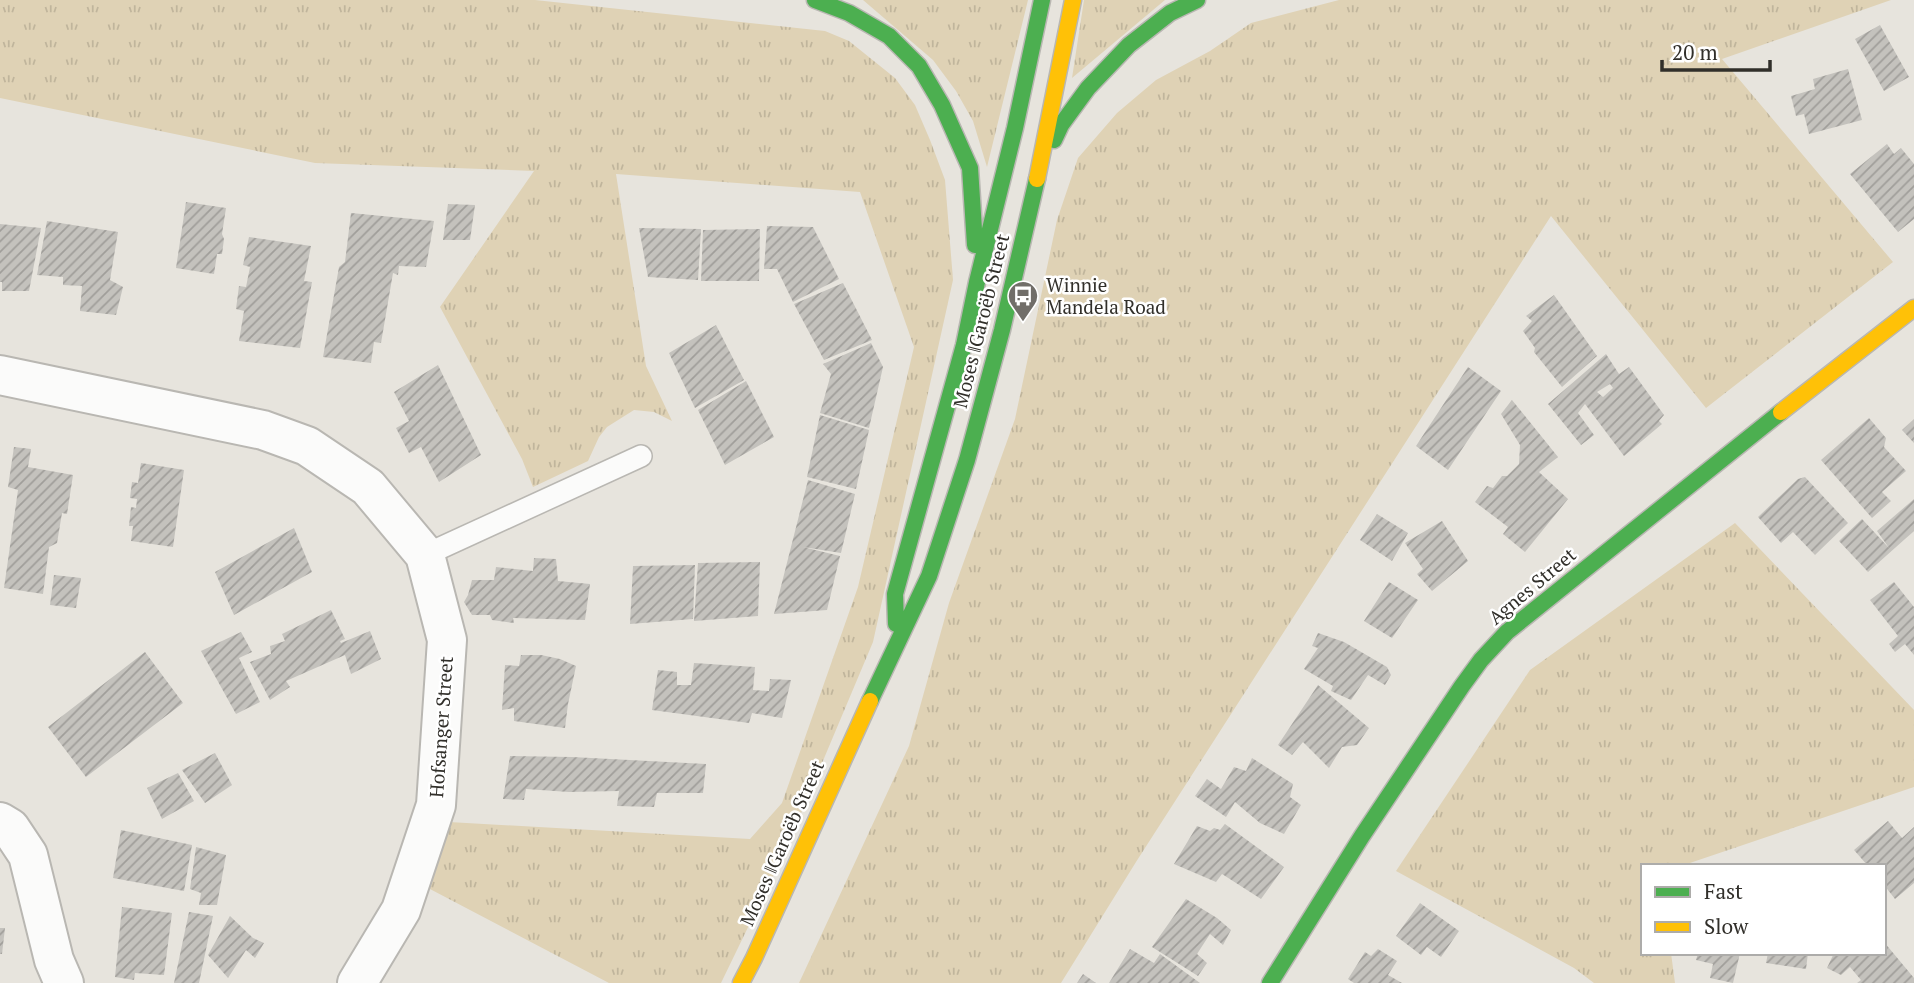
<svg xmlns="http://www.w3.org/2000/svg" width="1914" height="983" font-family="'PT Serif',serif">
<defs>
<pattern id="grass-tufts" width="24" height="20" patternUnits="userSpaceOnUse" patternTransform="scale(1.75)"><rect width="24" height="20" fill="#dfd2b5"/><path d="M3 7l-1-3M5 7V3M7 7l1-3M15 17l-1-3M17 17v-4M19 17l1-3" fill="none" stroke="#c0b59c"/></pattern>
<pattern id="building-hatch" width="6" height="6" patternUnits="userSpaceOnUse" patternTransform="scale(1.75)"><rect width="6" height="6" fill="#c4c2bd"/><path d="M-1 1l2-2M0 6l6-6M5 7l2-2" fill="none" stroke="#a09e9a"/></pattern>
</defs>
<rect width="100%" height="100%" fill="#e7e4dd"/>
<!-- grass -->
<path fill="url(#grass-tufts)" d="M0 0H535L825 31 849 41 895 78 915 105 930 140 945 180 953 280 873 642 785 851 721 983H609L428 888 449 822 750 839 782 803 858 587 914 347 860 192 616 174 646 366 672 421 654 412 634 410 607 427 599 437 588 461 533 487 522 459 440 307 534 171 315 163 0 98Z
M863 0H1028L987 167 973 121 956 91 933 60Z
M1084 0H1165L1072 78Z
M1339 0H1891L1722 59 1893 262 1706 408 1551 216 1136 862 1061 983H799L909 746 949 603 1015 419 1057 220 1078 158 1117 113 1156 80 1210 51 1251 23Z
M1735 523 1914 710V787L1681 866H1643V953H1671L1675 983H1594L1574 968 1396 871 1530 670Z"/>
<!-- building -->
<path fill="url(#building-hatch)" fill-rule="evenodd" d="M1880 25 1909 77 1884 91 1855 39Z
M1848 69 1862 120 1809 134 1804 114 1796 116 1791 96 1815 89 1813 79Z
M1887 144 1894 154 1901 148 1914 164V219L1898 232 1850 174Z
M186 202 226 208 222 234 224 239 222 254H217L214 274 176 268Z
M448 204 475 205 470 240H443Z
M351 213 434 221 426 267 399 266 398 275 393 273 381 343 374 342 371 363 323 357 339 267 345 262Z
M47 221 118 232 110 280 123 287 116 315 80 311 82 286 63 285V277L37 275Z
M0 224 41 228 29 291H2V282H0Z
M767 226 813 227 839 279 793 302 777 269H764Z
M639 228 701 229 698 280 648 277Z
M760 229 759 281H701L703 230Z
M249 237 311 246 304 281 312 282 300 348 239 341 244 311 236 309 239 286 246 287 250 267 243 265Z
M843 283 872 340 824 360 794 304Z
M1554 295 1597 356 1562 387 1534 352 1535 348 1523 331 1532 321 1526 316Z
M716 325 744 380 695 408 669 353Z
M871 343 883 367 869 428 820 413 831 374 823 364Z
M1606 354 1619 374 1629 367 1664 415 1659 421 1662 424 1624 456 1585 404 1578 413 1594 435 1581 445 1548 404ZM1610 384 1613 388 1603 397 1597 392Z
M438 365 481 455 439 482 421 447 409 453 396 428 409 421 394 392Z
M1468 367 1501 391 1448 470 1416 446Z
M746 381 774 437 725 465 698 410Z
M1512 400 1558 457 1539 472 1568 499 1525 552 1503 534 1508 527 1475 502 1487 486 1493 488 1502 476H1507L1519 464 1520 445 1501 414Z
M820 415 869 430 856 489 807 477Z
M1869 418 1886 438 1884 447 1906 471 1882 492 1891 501 1872 518 1821 460Z
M1914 419V443L1902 430Z
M14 447 31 449 28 467 73 475 67 514 62 513 57 543 49 547 43 594 4 588 18 490 8 487Z
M141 463 184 470 173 547 131 541 133 526H129L131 507 136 508 137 499 130 498 132 482 138 483Z
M1805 477 1848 523 1815 555 1793 532 1781 543 1758 517 1798 479Z
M808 480 855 494 841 553 803 547 840 556 827 610 774 614Z
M1914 499V531L1868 572 1839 541 1862 519 1889 548 1877 531Z
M1377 514 1408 533 1392 561 1360 540Z
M1442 521 1468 561 1432 591 1417 574 1423 569 1405 543Z
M294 528 312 572 234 615 215 572Z
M534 558 556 559 558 581 590 584 585 620 513 618 514 623 492 620 490 615H472L464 602 468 595 472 580H494L496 567 533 571Z
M760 562 758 616 694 621 698 563Z
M695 565 693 619 630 624 633 566Z
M54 575 81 578 76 608 50 605Z
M1389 582 1418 600 1392 638 1364 621Z
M1894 582 1914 607V655L1905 644 1895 652 1889 644 1898 636 1870 600Z
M331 610 345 639 340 641 341 643 370 631 381 659 351 674 345 655 286 681 290 687 270 700 250 662 271 654 270 646 285 641 282 634Z
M241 632 252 652 239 658 260 702 236 714 201 651Z
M1318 633 1344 642 1387 667 1391 675 1385 685 1368 675 1351 700 1331 691 1333 686 1304 669 1318 648 1312 646Z
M145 652 183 703 86 777 48 727Z
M521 655H541L560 659 576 666 568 704 565 728 514 721V708L502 710 505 665 519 666Z
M694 663 755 667 753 690 769 691 770 679 791 680 782 718 752 713 749 723 652 710 658 670 677 672V685H691Z
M1318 685 1369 728 1357 745 1342 747 1329 768 1303 742 1292 755 1278 745Z
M215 753 232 785 205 803 182 770Z
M510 756 572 757 706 764 703 793H657L654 807 617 806 619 791 569 792 526 789 524 800 503 799Z
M1252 758 1293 784 1290 797 1301 805 1284 834 1260 823 1235 802 1226 817 1195 796 1207 779 1221 789 1234 767 1246 771Z
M178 773 194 801 162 819 147 788Z
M1888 821 1902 838 1914 827V883L1895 899 1884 885V866H1868L1854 850Z
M1225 824 1284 867 1261 899 1222 874 1216 882 1174 864 1197 826 1210 831 1214 828 1220 830Z
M121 830 192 845 184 891 113 878Z
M196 847 226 855 217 905H199L201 893 190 889Z
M1186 899 1217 918 1231 930 1223 945 1210 934 1197 954 1207 963 1198 976 1152 947Z
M1420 903 1459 931 1441 957 1427 947 1421 955 1396 936Z
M122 907 172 913 164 975 135 973 134 980 115 977Z
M189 912 213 916 199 983H174Z
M230 916 253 938 264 943 255 958 246 950 228 978 208 955Z
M0 928H5L2 954H0Z
M1884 942 1914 978V983H1857L1861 980 1850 967 1841 975 1827 968 1834 953H1884Z
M1130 949 1154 963 1160 954 1200 983H1109Z
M1378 949 1397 961 1388 975 1402 983H1354L1348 979 1365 952 1371 956Z
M1698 953H1740L1733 983 1710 978 1713 964 1696 960Z
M1768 953H1808L1806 969 1766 963Z
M1083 974 1096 983H1077Z"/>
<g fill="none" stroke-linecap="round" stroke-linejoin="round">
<!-- lane casing -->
<g stroke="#b9b7b2" stroke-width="24">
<path id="lane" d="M425 555 641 456"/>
</g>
<!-- street casing -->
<g stroke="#b9b7b2" stroke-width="42">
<path id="street" d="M0 375 263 430 307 446 368 487 425 555 447 640 436 805 401 910 357 983
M0 822 10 828 28 855 54 960 64 983"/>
</g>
<!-- fast casing -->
<g stroke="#b9b7b2" stroke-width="19">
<path id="fast" d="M815 0 849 13 889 36 919 66 942 105 970 168 975 245
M1054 140 1061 125 1088 88 1129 45 1170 13 1197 0
M896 624 895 594 964 345 977 282 1015 128 1042 0
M870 701 929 576 967 460 1002 330 1037 179
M1270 983 1362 836 1462 686 1481 660 1507 632 1781 412"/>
</g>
<!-- slow casing -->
<g stroke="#b9b7b2" stroke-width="19">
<path id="slow" d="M1037 179 1073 0
M1781 412 1914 308
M741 983 754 958 870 701"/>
</g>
<!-- lane -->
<use href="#lane" stroke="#fbfbfa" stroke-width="21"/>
<!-- street -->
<use href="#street" stroke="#fbfbfa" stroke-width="38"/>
<!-- fast -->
<use href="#fast" stroke="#4caf50" stroke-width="16"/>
<!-- slow -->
<use href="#slow" stroke="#ffc107" stroke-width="16"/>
</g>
<!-- icons -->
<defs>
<g id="bus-pin" transform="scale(1.575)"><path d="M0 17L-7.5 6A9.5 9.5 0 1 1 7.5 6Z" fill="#716e69" stroke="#fff"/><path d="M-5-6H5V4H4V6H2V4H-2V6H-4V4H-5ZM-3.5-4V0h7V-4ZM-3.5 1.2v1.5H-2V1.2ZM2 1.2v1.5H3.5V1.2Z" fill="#fff"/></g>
</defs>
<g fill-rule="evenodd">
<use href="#bus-pin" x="1023" y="296"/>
</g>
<g text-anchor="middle" stroke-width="5" stroke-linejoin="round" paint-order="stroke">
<!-- poi labels -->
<g font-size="19" fill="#312f2a" stroke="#fff" text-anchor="start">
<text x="1046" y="292">Winnie<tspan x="1046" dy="22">Mandela Road</tspan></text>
</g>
<!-- street labels -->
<g font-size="19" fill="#312f2a" stroke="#fff">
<text transform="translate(981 321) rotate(-76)" y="7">Moses ǁGaroëb Street</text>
<text transform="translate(1532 586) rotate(-40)" y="7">Agnes Street</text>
<text transform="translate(441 727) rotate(-86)" y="7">Hofsanger Street</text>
<text transform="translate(782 843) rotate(-66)" y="7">Moses ǁGaroëb Street</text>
</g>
</g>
<!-- legend -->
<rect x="1641" y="864" width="245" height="91" fill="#ffffff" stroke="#adacaa" stroke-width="2"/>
<rect x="1655" y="887" width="35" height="10" fill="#4caf50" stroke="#adacaa" stroke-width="2"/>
<text x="1704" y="899" font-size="21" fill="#312f2a">Fast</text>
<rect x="1655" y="922" width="35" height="10" fill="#ffc107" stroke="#adacaa" stroke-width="2"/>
<text x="1704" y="934" font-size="21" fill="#312f2a">Slow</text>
<!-- scale -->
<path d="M1662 60v10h108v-10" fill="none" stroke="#312f2a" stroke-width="3.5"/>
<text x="1672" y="60" font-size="21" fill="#312f2a" stroke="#ffffff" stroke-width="5" paint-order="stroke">20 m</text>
</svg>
